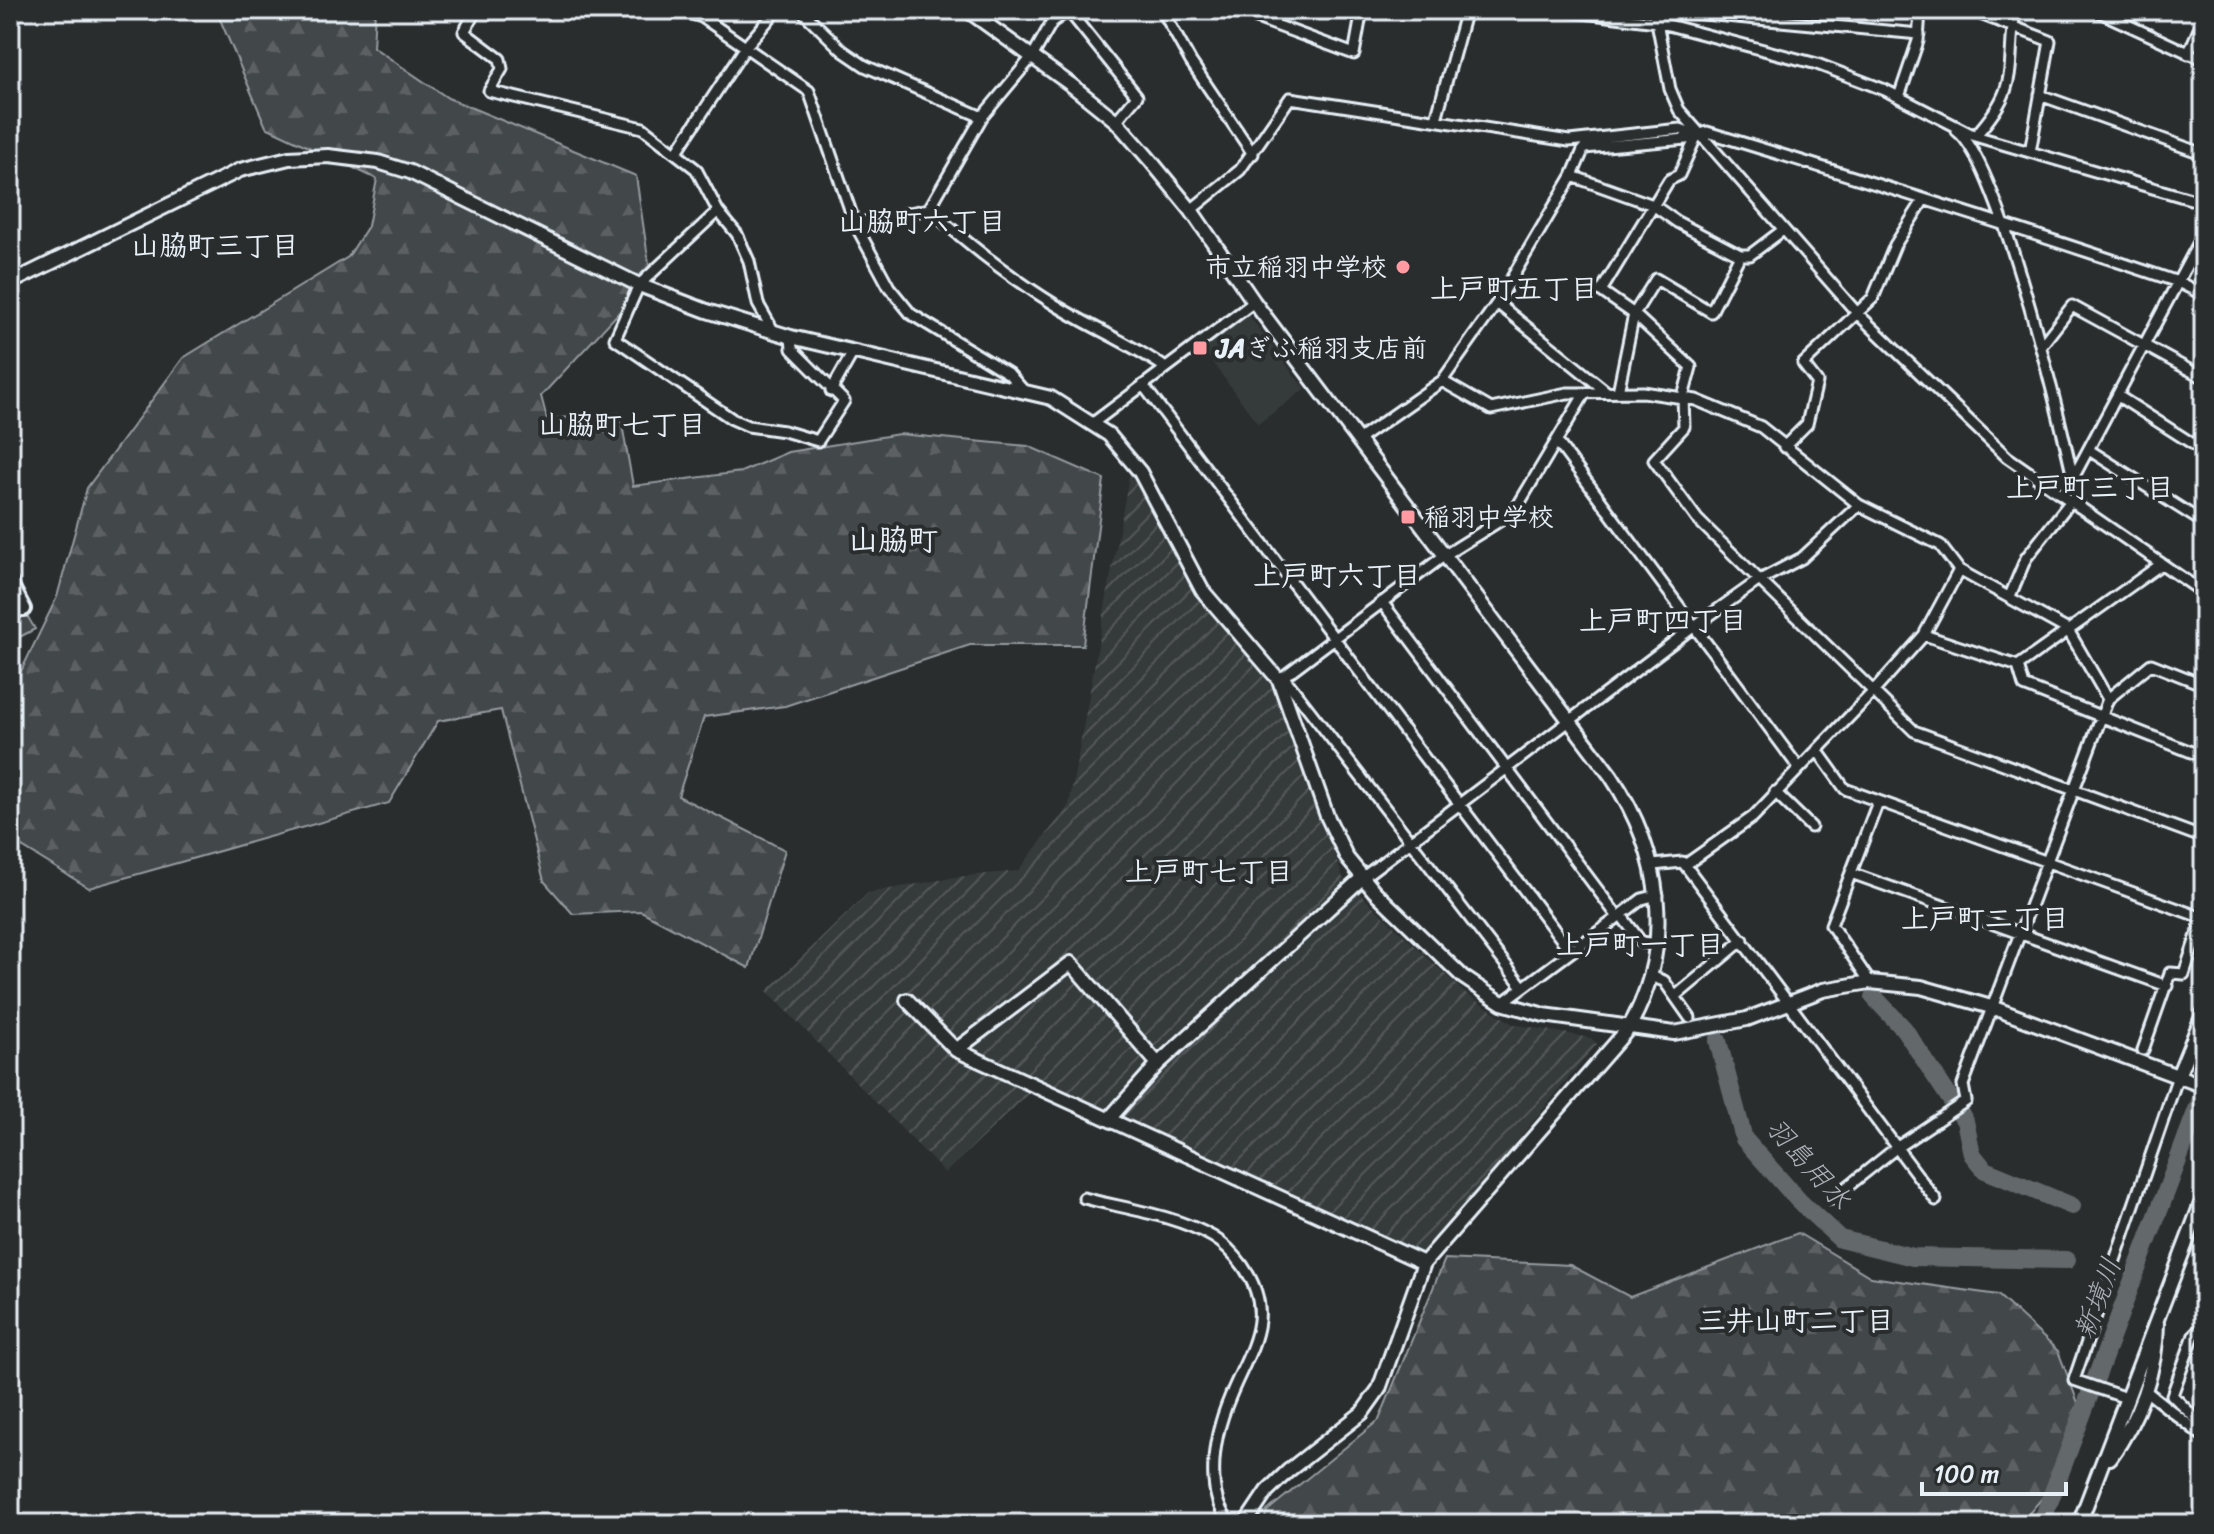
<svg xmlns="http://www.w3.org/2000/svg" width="2214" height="1534" font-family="Sriracha,'Klee One',sans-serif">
<defs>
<pattern id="industrial-furrows" width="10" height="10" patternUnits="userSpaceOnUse" patternTransform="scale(2)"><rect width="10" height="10" fill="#363a3b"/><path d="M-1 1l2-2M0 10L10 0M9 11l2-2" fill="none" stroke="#535758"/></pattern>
<pattern id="forest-firs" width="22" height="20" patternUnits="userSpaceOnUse" patternTransform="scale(2)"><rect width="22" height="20" fill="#424648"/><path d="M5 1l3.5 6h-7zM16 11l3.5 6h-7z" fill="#5d6163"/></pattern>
</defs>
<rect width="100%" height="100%" fill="#2a2d2e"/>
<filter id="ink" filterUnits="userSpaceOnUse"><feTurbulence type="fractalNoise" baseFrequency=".0125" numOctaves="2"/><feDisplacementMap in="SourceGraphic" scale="16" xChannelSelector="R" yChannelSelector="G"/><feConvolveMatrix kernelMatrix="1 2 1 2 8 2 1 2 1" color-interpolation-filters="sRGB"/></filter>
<g filter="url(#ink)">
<!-- built -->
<path fill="#363a3b" d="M1247 313 1305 389 1258 424 1201 347Z"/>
<!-- industrial -->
<path fill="url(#industrial-furrows)" d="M1131 465 1188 583 1272 681 1343 878 1465 993 1513 1024 1591 1038 1597 1044 1420 1259 1039 1084 945 1173 767 991 868 893 956 877 1018 871 1069 805Z"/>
<!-- grass -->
<path fill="#424648" stroke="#959ca0" stroke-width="2" d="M10 602 17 616 25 612 35 629 10 642Z"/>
<!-- forest -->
<path fill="url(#forest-firs)" stroke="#959ca0" stroke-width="2" d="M216 10H375L373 47 448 98 636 176 651 278 541 396 547 419 620 413 633 486 741 472 788 452 899 434 1028 446 1104 479 1083 645H970L785 706 704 717 678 796 785 850 749 968 641 911 573 914 544 881 501 710 438 721 389 803 89 888 14 842 10 832V694L57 597 87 488 183 358 348 257 368 226 377 179 266 127Z
M1798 1233 1871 1277 1998 1295 2058 1351 2078 1403 2049 1490 2020 1524H1263L1267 1511 1379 1420 1445 1259 1570 1265 1630 1297Z"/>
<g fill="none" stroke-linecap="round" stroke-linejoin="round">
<!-- river -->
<path stroke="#63686b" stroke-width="18" d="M1874 997 1904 1029 1965 1121 1972 1154 1985 1170 2072 1206
M1718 1041 1744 1139 1799 1201 1840 1239 1913 1257 2067 1260
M2203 1255 2204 1256
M2204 1309V1323
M2041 1524 2204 1091"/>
<!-- street casing -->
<g stroke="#e8f1f8" stroke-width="15">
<path id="street" d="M476 10 464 32 500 59 502 69 489 91 643 128 696 169 718 211 737 234 749 261 758 304 774 332
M679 10 702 17 809 91 855 224 889 287 911 314 1009 374 1023 390
M801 10 843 51 865 66 982 117
M1068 10 1137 96 1116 121
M1162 10 1191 62 1253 154
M1235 10 1354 54 1362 10
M1559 10 1657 22 1670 89 1679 110 1858 314 2007 457 2204 593
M1653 10 1657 22 1817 64 1885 90 1975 136 2204 203
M1661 10 1919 34
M2095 10 2204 60
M2202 10 2204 11
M1921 12H1975L2050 41 2030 152
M2188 54 2204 18
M2040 95 2204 154
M1899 97 1918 41 1920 10
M1436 119 1466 10
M1957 131C2000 162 2067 444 2079 507
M1975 136C2021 85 2006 72 2015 10
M676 153 747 45 777 10
M1572 176 1653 205 1677 222 1740 255
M929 209C969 245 1011 278 1057 306 1092 328 1130 343 1164 367
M1191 210 1240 170 1290 98 1569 141 1680 129 1695 134
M718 211 639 285 615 339 732 419 748 426 784 431 818 441 844 401 792 349 791 337
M855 224 929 209 982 117 1032 57 1052 22 1069 10
M1783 230 1750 255H1740L1711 312 1656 279 1634 314 1691 367 1683 397 1684 427 1654 460 1697 519 1914 731 2204 838
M1497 303 1607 392
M2041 346 2072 306 2204 378
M1442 381 1491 409 1567 393 1643 392 1696 400 1761 427 1859 505 1940 545 1959 570 2068 630 2108 699 1963 1085 1966 1101 1896 1148 1832 1199
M1143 385 1571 952
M831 391 853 352
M1618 392 1634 314 1601 291 1669 180 1679 175 1697 135
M2118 396 2204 451
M1093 423 1254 302
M1358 440 1442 381 1497 303 1572 176 1584 148 1686 139 1707 132C1865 180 2022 229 2178 282L2204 295
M1558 443 1799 768
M1784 447 1807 424 1817 382 1803 364 1873 298 1895 245 1923 201
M2089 450 2204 523
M2073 478 2204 233
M2010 596 2026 558 2070 502
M1382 602 1618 917
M10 616 24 609
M1924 635 2018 666
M2018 666 2024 686 2204 757
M2018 666 2160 565
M1283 676 1523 987
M1279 680 1445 555 1514 512 1585 393
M2108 699 2151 664 2204 685
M1817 750 1845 789 2203 918
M1775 792 1811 827
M1653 865 1682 862 1685 865 1936 1200
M1685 865 1753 817 1874 691 1924 635 1959 570
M1851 873 2167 986
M1362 878 1696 625 1758 581 1802 558 1859 505
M1621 915 1642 899 1658 895
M1650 976 1664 981 1690 1018
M1870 982 1831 925 1878 802
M1676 996 1743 940
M1502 1003 1621 915 1641 942 1657 944
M2143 1050 2170 973 2184 974 2204 914
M1084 1198C1126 1209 1175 1215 1213 1237 1225 1244 1235 1255 1243 1266 1278 1317 1249 1350 1230 1397 1219 1423 1212 1451 1214 1480 1215 1497 1219 1511 1231 1524
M2204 1334 2198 1331 2194 1335 2172 1395 2204 1427
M2146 1391 2204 1437
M2126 1398 2074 1380 2178 1076"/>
</g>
<!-- secondary casing -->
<g stroke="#e8f1f8" stroke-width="18">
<path id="secondary" d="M967 10 1070 84 1116 121 1150 160 1191 210 1254 302 1611 776C1662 853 1676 946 1628 1029L1424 1263 1379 1389 1362 1413 1288 1471 1267 1491 1245 1524
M10 283 240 170 289 158 328 156 378 162 410 172 639 285 707 311 791 337 1051 398 1109 435 1140 472 1202 590 1279 680 1327 816 1347 858 1374 891 1463 977 1502 1003 1544 1015 1674 1033 1747 1019 1823 990 1870 982 1921 987 1991 1007 2204 1086
M10 582 24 609
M907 1000 956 1050 1424 1263
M956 1050 1071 963 1158 1064
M2178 1076 2204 1012
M1109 1119 1158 1064 1362 878
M2110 1458C2138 1420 2157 1370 2157 1323
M2079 1524 2204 1196"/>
</g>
<!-- street -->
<use href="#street" stroke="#2a2d2e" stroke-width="9"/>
<!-- secondary -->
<use href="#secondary" stroke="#2a2d2e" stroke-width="12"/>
</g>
</g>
<!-- markers -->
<g fill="#ff9aa2" stroke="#2a2d2e" stroke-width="3">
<circle cx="1403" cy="267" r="8"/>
<rect x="1192" y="340" width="16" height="16" rx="4"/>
<rect x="1400" y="509" width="16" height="16" rx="4"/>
</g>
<g text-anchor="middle" stroke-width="8" stroke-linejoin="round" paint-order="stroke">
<!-- poi labels -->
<g font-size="26" font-weight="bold" fill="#e8f1f8" stroke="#2a2d2e" text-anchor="start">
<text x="1387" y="276" text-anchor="end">市立稲羽中学校</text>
<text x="1216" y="357">JAぎふ稲羽支店前</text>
<text x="1424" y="526">稲羽中学校</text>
</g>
<!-- neighbourhood labels -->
<g font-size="28" font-weight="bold" fill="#e8f1f8" stroke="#2a2d2e">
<text x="922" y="231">山脇町六丁目</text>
<text x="215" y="255">山脇町三丁目</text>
<text x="1514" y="298">上戸町五丁目</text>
<text x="622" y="434">山脇町七丁目</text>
<text x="2090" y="497">上戸町三丁目</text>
<text x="1337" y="585">上戸町六丁目</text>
<text x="1663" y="630">上戸町四丁目</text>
<text x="1209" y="881">上戸町七丁目</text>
<text x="1985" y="928">上戸町二丁目</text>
<text x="1640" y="954">上戸町一丁目</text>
<text x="1796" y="1330">三井山町二丁目</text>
</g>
<!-- water labels -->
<g font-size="28" font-style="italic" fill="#acb3b9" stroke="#2a2d2e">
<text transform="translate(1809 1163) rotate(48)" y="10">羽島用水</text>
<text transform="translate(2097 1298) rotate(-69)" y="10">新境川</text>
</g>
<!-- quarter labels -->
<g font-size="30" font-weight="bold" fill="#e8f1f8" stroke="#2a2d2e">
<text x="893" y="550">山脇町</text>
</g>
</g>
<!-- margin -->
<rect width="2214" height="1534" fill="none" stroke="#2a2d2e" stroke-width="40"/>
<rect x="20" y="20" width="2174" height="1494" fill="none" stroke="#e8f1f8" stroke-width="3" filter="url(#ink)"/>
<!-- scale -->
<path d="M1922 1482v12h144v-12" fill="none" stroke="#e8f1f8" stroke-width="4"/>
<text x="1934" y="1482" font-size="24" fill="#e8f1f8" stroke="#2a2d2e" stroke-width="6" paint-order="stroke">100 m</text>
</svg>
